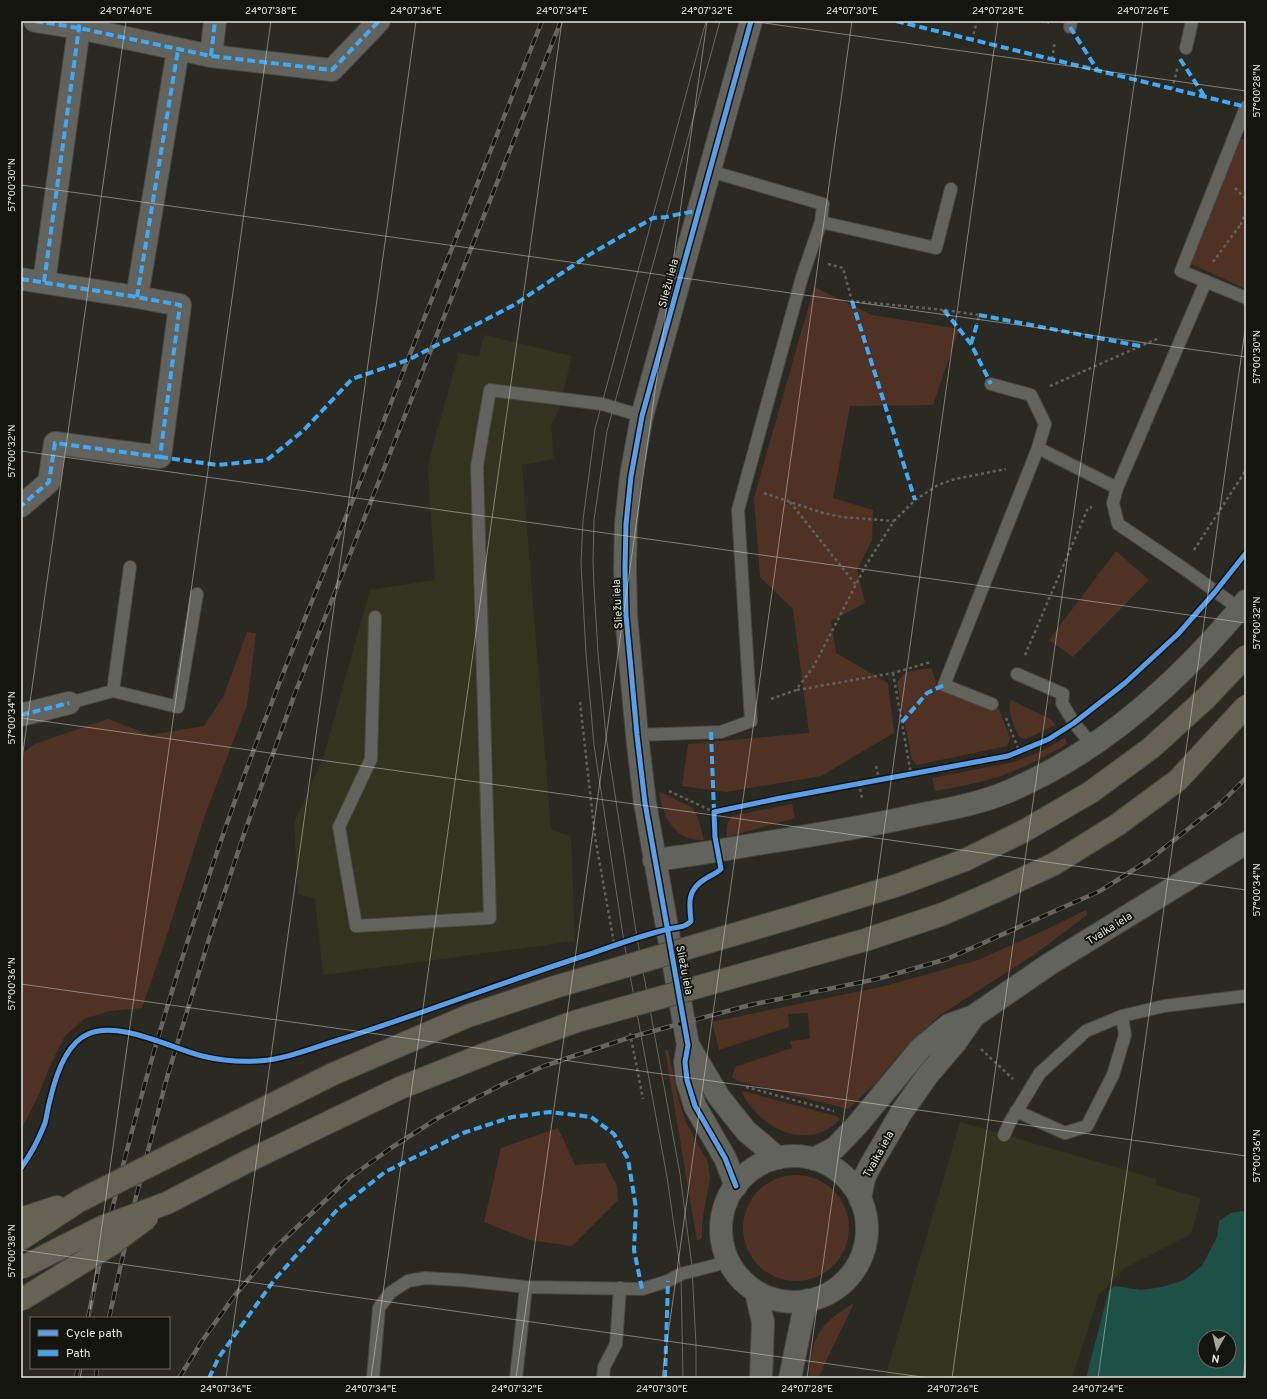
<svg xmlns="http://www.w3.org/2000/svg" width="1267" height="1399" font-family="Overpass,sans-serif">
<rect width="100%" height="100%" fill="#2a2a22"/>
<!-- built -->
<path fill="#33341f" d="M484 335 572 356 558 413 551 424 554 459 522 465 551 830 571 836 575 941 323 975 315 899 298 894 294 823 323 758 370 590 435 580 428 468 431 452 459 353 479 357Z
M960 1122 1157 1179 1155 1185 1201 1198 1191 1234 1123 1269 1099 1295 1072 1378H885Z"/>
<!-- green -->
<path fill="#503225" d="M1239 138 1246 140V289L1189 263Z
M814 287 872 315 959 329 933 405 850 406 833 498 873 510 872 540 857 570 865 603 831 621 836 653 888 683 894 733 821 776 726 792 682 786 688 744 809 733 793 609 760 577 754 498Z
M1116 551 1149 580 1073 657 1049 640Z
M247 632 256 633 247 705 205 815 164 944 142 1008 110 1011 84 1019 65 1036 49 1068 39 1094 21 1130V755L34 744 108 719 150 735 204 726 224 695Z
M931 668 938 688 958 698 999 709 1010 738 1007 746 917 765 912 760 897 682 906 672Z
M1011 700 1052 720 1055 725 1026 739 1019 737C1014 725 1007 713 1011 700Z
M1065 738 1067 744C1046 756 1024 768 1001 776 979 783 957 787 935 791L932 778 1014 762 1040 752Z
M659 791 693 808 698 818 704 840C674 841 663 817 659 791Z
M792 804 795 818 727 837C726 828 726 824 732 816Z
M1086 910 1087 915 1038 952 939 1016 901 1052 875 1084 848 1109 738 1081 732 1077 735 1067 792 1048 790 1041 810 1039 808 1013 788 1014 789 1027 719 1050 712 1022 885 986 978 960 1058 924Z
M665 1050H668L679 1101 685 1120 708 1163 710 1179 702 1222V1238L697 1241Z
M742 1091 836 1116 840 1119C815 1147 775 1136 753 1109 749 1103 743 1098 742 1091Z
M558 1128 575 1165 605 1163 617 1186 618 1200 572 1246 530 1240 484 1222 501 1148Z
M743 1228a53 53 0 1 1 106 0a53 53 0 1 1-106 0Z
M854 1303 818 1378H809C812 1336 818 1325 854 1303Z"/>
<!-- water -->
<path fill="#1d5145" fill-rule="evenodd" d="M1242 1211 1246 1213V1378H1086L1109 1290 1115 1286 1141 1290 1162 1287 1184 1280 1202 1266 1217 1237 1219 1221 1231 1213ZM1205 1337H1229V1361H1205Z"/>
<g fill="none" stroke-linecap="round" stroke-linejoin="round">
<!-- service casing -->
<g stroke="#484842" stroke-width="14">
<path id="service" d="M1070 27 1071 21
M1186 48 1192 21
M1246 107 1181 271 1246 298
M821 222 936 248 951 189
M991 384 1031 395 1045 424 1038 448 1117 488 1113 503 1118 524 1183 568 1240 609
M1117 488 1206 281
M375 617 371 759 339 827 356 926 490 918 477 466 490 390 602 404 642 416
M1017 674 1063 694 1062 703 1074 723 1093 746
M113 691 130 567
M69 703 113 691 178 707 197 594
M992 704 944 685 1038 448
M637 735 721 732 751 721 738 510 802 277 821 222 823 204 710 171
M1016 1111 1065 1133 1087 1126 1113 1075 1125 1035 1122 1016
M1004 1135 1010 1122 1040 1073 1086 1031 1122 1016 1164 1006 1246 996
M373 1378 379 1308 390 1293 408 1281 425 1278 461 1280 526 1287
M516 1378 526 1287 642 1289 668 1281 681 1274 716 1265 727 1259
M603 1378 604 1367 616 1344 620 1288"/>
</g>
<!-- minor casing -->
<g stroke="#484842" stroke-width="24">
<path id="minor" d="M35 21 79 28 211 56 332 70 379 21
M211 56 215 21
M21 279 137 297 180 305 160 457 55 443 49 482 21 506
M44 282 80 21
M137 297 178 50
M21 715 69 703
M654 860C688 856 723 850 757 844 808 836 859 828 909 817 942 810 976 805 1007 792 1102 752 1181 680 1246 601
M688 1045 719 1097 746 1131 778 1158
M736 1186 725 1158 695 1106 687 1080 685 1062 688 1045 645 803 637 735 626 615 625 568 626 524 631 476 642 416 751 21"/>
</g>
<!-- tertiary casing -->
<g stroke="#484842" stroke-width="24">
<path id="tertiary" d="M721 1229a73 73 0 1 1 146 0a73 73 0 1 1-146 0Z
M814 1159 835 1148 857 1125 920 1049 949 1025 974 1016 1048 965 1246 843
M860 1199 864 1178 869 1168 901 1113 927 1076 955 1043 974 1016
M756 1292 763 1322 761 1378
M790 1378 803 1315 808 1300"/>
</g>
<!-- primary casing -->
<g stroke="#484842" stroke-width="24">
<path id="primary" d="M21 1219 57 1207
M21 1239 79 1201"/>
</g>
<!-- path -->
<path stroke="#60605a" stroke-width="2.5" stroke-dasharray="3 3" stroke-linecap="butt" d="M1042 21 1049 23
M972 40 977 21
M1052 59 1055 41
M1172 89 1178 66
M1235 188 1246 199
M1246 211 1241 224 1246 227
M1213 262 1241 224
M828 264 843 268 852 301 944 310 979 315 977 324
M1050 386 1159 338
M764 493 823 513 842 517 894 521
M790 502 856 585
M1194 550 1246 470
M1025 655 1088 508 1092 507
M893 673 911 774
M797 690 893 673 931 662
M771 699 796 690 814 666 866 565 894 521 915 500 938 485 955 479 1006 469
M580 702 595 837 614 943
M1006 718 1019 751
M876 766 879 779
M859 783 862 798
M669 791 714 812
M630 1033 643 1099
M981 1049 1013 1079
M746 1087 834 1111"/>
<!-- service -->
<use href="#service" stroke="#63635e" stroke-width="12"/>
<!-- minor -->
<use href="#minor" stroke="#63635e" stroke-width="22"/>
<!-- tertiary -->
<use href="#tertiary" stroke="#63635e" stroke-width="22"/>
<!-- primary -->
<use href="#primary" stroke="#666255" stroke-width="22"/>
<!-- tram -->
<path stroke="#66665f" stroke-width="1" d="M683 1378 681 1274 667 1177 624 942 594 745 586 654 581 563 583 520 595 429 706 21
M696 1378V1345L692 1266 680 1174 637 938 606 736 598 653 594 587 593 562 594 520 607 431 720 21"/>
<!-- rail casing -->
<g stroke="#66665f" stroke-width="4.5">
<path id="rail" d="M88 1318C122 1151 170 987 226 826 265 715 310 606 354 497 416 338 479 180 542 21
M109 1318 136 1197 166 1081 208 942 245 831 294 696 561 21
M76 1378 78 1368
M96 1378 97 1368
M179 1378 202 1341 235 1295 277 1246 349 1178 391 1148 438 1118 501 1085 544 1066 631 1037 750 1005 877 979 947 959 1100 891 1149 860 1222 802 1246 778"/>
</g>
<!-- rail -->
<use href="#rail" stroke="#15150f" stroke-width="3" stroke-dasharray="9" stroke-linecap="butt"/>
<!-- primary-bridge casing -->
<g stroke="#484842" stroke-width="24" stroke-linecap="butt">
<path id="primary-bridge" d="M79 1201 333 1074 468 1016 555 987 807 913 898 885 965 860 1024 831 1091 792 1151 748 1206 698 1246 656
M21 1268 102 1227 167 1203 248 1161 400 1088 488 1053 577 1021 865 940 943 914 996 891 1054 864 1117 825 1178 780 1246 706
M21 1300 112 1244 147 1218"/>
</g>
<!-- primary-bridge -->
<use href="#primary-bridge" stroke="#666255" stroke-width="22"/>
<!-- quiet -->
<path stroke="#3fa9f5" stroke-width="4" stroke-dasharray="8 4" stroke-linecap="butt" d="M35 21 79 28 211 56 332 70 379 21
M896 21 1218 100 1246 107V105
M1070 27 1098 71
M211 56 215 21
M1180 59 1205 97
M21 279 137 297 180 305 160 457 55 443 49 482 21 506
M44 282 80 21
M137 297 178 50
M852 301 915 500
M944 310 971 344 991 384
M979 315 1140 346
M971 344 977 324
M160 457 218 465 267 460 303 431 352 379 408 360 514 305 589 255 653 218 666 217 699 210
M21 715 69 703
M902 722 927 693 944 685
M711 732 714 812
M209 1378 219 1357 275 1279 337 1210 385 1172 463 1133 512 1117 550 1112 591 1117 614 1134 628 1159 636 1208 634 1250 642 1289
M665 1378 668 1281"/>
<!-- cycleway casing -->
<g stroke="#15150f" stroke-width="8">
<path id="cycleway" d="M21 1168C31 1154 39 1139 45 1123 47 1115 48 1107 50 1100 55 1078 65 1044 88 1034 118 1020 171 1048 202 1056 219 1060 239 1062 257 1061 286 1060 320 1045 348 1037 429 1011 509 980 590 954 616 945 642 935 669 929 677 927 685 928 691 921 689 903 687 890 705 879 711 875 716 874 721 869L715 837 714 812 776 799 1008 756 1049 739 1074 723 1125 683 1178 634 1215 592 1246 553
M736 1186 725 1158 695 1106 687 1080 685 1062 688 1045 645 803 637 735 626 615 625 568 626 524 631 476 642 416 751 21"/>
</g>
<!-- cycleway -->
<use href="#cycleway" stroke="#5a9eea" stroke-width="5"/>
</g>
<!-- ticks -->
<path fill="none" stroke="#e5e6dd" stroke-width="1" stroke-opacity="0.45" d="M750 21 1246 91M21 185 1246 357M21 451 1246 623M21 718 1246 890M21 766 126 21M21 984 1246 1156M21 1250 929 1378M89 1318 271 21M80 1378 82 1368M226 1378 416 21M371 1378 562 21M516 1378 707 21M662 1378 852 21M807 1378 998 21M952 1378 1143 21M1098 1378 1246 323M1243 1378 1246 1357"/>
<g text-anchor="middle" stroke-width="4" stroke-linejoin="round" paint-order="stroke">
<!-- street labels -->
<g font-size="11" fill="#e5e6dd" stroke="#15150f">
<text transform="translate(668 283) rotate(-75)" y="4">Sliežu iela</text>
<text transform="translate(617 604) rotate(-93)" y="4">Sliežu iela</text>
<text transform="translate(1109 928) rotate(-32)" y="4">Tvaika iela</text>
<text transform="translate(685 970) rotate(79)" y="4">Sliežu iela</text>
<text transform="translate(878 1154) rotate(-61)" y="4">Tvaika iela</text>
</g>
</g>
<!-- border -->
<rect width="1267" height="1399" fill="none" stroke="#15150f" stroke-width="44"/>
<!-- legend -->
<rect x="30" y="1317" width="140" height="52" fill="#15150f" stroke="#686961"/>
<rect x="38" y="1330" width="20" height="6" fill="#5a9eea" stroke="#686961"/>
<text x="66" y="1337" font-size="12" fill="#e5e6dd">Cycle path</text>
<rect x="38" y="1350" width="20" height="6" fill="#3fa9f5" stroke="#686961"/>
<text x="66" y="1357" font-size="12" fill="#e5e6dd">Path</text>
<!-- north arrow -->
<g transform="translate(1217 1349) rotate(188)"><circle r="19" fill="#15150f" stroke="#686961"/>
<path d="M0-3L7 15L0 10L-7 15Z" fill="#a4a49c"/>
<text y="-6" font-size="11" font-weight="bold" text-anchor="middle" fill="#e5e6dd">N</text>
</g>
<rect x="22" y="22" width="1223" height="1355" fill="none" stroke="#e5e6dd" stroke-width="1.5"/>
<g font-size="10" text-anchor="middle" fill="#e5e6dd">
<text x="126" y="14">24°07'40"E</text>
<text x="271" y="14">24°07'38"E</text>
<text x="416" y="14">24°07'36"E</text>
<text x="562" y="14">24°07'34"E</text>
<text x="707" y="14">24°07'32"E</text>
<text x="852" y="14">24°07'30"E</text>
<text x="998" y="14">24°07'28"E</text>
<text x="1143" y="14">24°07'26"E</text>
<text transform="translate(1256 91) rotate(-90)" y="4">57°00'28"N</text>
<text transform="translate(11 185) rotate(-90)" y="4">57°00'30"N</text>
<text transform="translate(1256 357) rotate(-90)" y="4">57°00'30"N</text>
<text transform="translate(11 451) rotate(-90)" y="4">57°00'32"N</text>
<text transform="translate(1256 623) rotate(-90)" y="4">57°00'32"N</text>
<text transform="translate(11 718) rotate(-90)" y="4">57°00'34"N</text>
<text transform="translate(1256 890) rotate(-90)" y="4">57°00'34"N</text>
<text transform="translate(11 984) rotate(-90)" y="4">57°00'36"N</text>
<text transform="translate(1256 1156) rotate(-90)" y="4">57°00'36"N</text>
<text transform="translate(11 1251) rotate(-90)" y="4">57°00'38"N</text>
<text x="226" y="1392">24°07'36"E</text>
<text x="371" y="1392">24°07'34"E</text>
<text x="517" y="1392">24°07'32"E</text>
<text x="662" y="1392">24°07'30"E</text>
<text x="807" y="1392">24°07'28"E</text>
<text x="953" y="1392">24°07'26"E</text>
<text x="1098" y="1392">24°07'24"E</text>
</g>
</svg>
